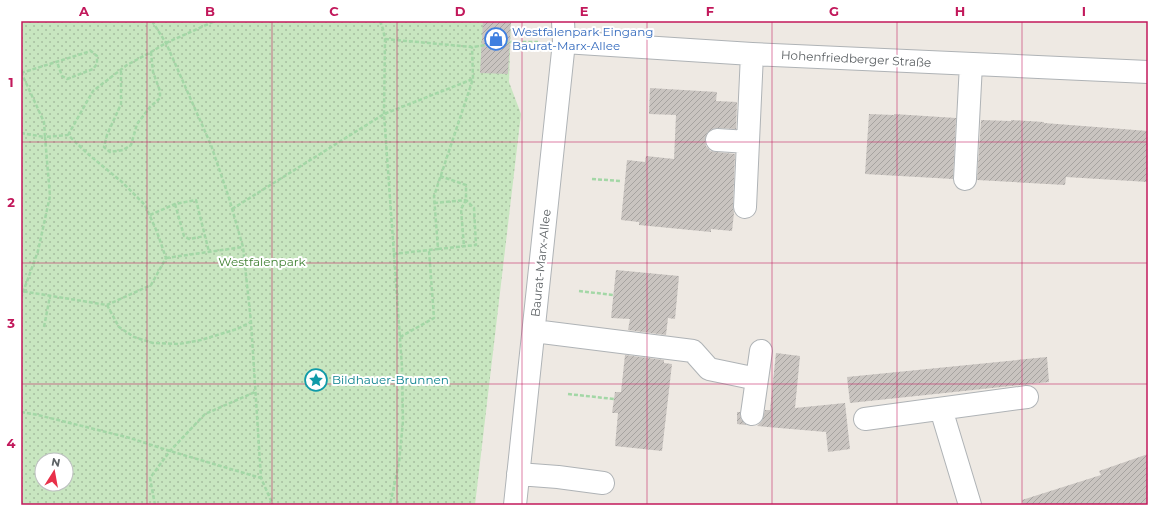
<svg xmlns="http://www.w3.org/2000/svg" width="1169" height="526" font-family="Montserrat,sans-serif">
<defs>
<pattern id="park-dots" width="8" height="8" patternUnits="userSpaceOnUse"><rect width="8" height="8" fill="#c8e6c0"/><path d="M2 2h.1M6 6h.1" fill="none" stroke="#a6bea0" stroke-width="1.8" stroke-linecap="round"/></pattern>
<pattern id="building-hatch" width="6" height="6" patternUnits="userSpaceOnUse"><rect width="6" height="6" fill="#c9c4c0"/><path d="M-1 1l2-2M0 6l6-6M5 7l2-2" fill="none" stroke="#a6a3a0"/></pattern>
</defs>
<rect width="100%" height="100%" fill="#eee9e3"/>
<!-- park -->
<path fill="url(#park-dots)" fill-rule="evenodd" d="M21 21H511L509 82 521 114 475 505H21ZM42 460H66V484H42Z"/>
<!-- building -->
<path fill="url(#building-hatch)" d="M483 21H511L508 74 480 73Z
M650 88 717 92 716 101 737 102 736 129 718 128 712 129 707 133 705 140 706 146 710 151 716 152 735 154 733 206 734 213 732 231 711 229V232L639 225V222L621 220 627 160 645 162 646 156 674 159 676 115 649 114Z
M869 114 894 115V114L956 118 953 179 865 174Z
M981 120 1011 121V120L1044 122V123L1148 131V182L1066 177 1065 185 977 180Z
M616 270 679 276 675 319 668 318 666 335 628 330 630 319 611 318Z
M776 353 800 356 795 408 845 403 850 449 828 452 826 432 757 426 762 421 765 410H770Z
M625 355 664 360V363L672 364 662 451 615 446 618 413H612L615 392H621Z
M1047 357 1049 382 850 403 847 377Z
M737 412H740L741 419 746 425 737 424Z
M1148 454V505H1023L1022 500 1101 475 1099 471Z"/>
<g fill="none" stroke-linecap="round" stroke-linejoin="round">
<!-- minor casing -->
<g stroke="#afb3b6" stroke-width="24">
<path id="minor" d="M564 42 752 54 1148 72
M717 140 748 142
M965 179 971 64
M745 207 752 54
M534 331 693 351 709 369 757 379 761 351
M941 409 970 505
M752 414 757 379
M865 419 1027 397
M518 474 558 477 603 483
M515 505 564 42 563 21"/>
</g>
<!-- path -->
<path stroke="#a3d7a6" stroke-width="2.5" stroke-dasharray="4 2" stroke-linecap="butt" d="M152 21 166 43 211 145 229 198 243 247 251 322 261 478 273 505
M380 21 383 29 385 39 384 114 402 367 403 421 399 463 390 505
M385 39 472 47 510 42H538
M121 71V104L107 135 104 147 110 152 123 150 131 145 137 124 150 107 160 98V91L153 72 151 52
M21 72 44 122 45 137 68 135 88 154 122 182 145 205 157 232 166 258 151 285 107 305 21 291
M21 73 91 51 97 56V64L93 69 67 79 62 76 57 62
M21 133 45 137 50 196 38 251 21 298
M68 135 93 91 127 65 151 52 166 43 215 21
M440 176 466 185V200L461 209 464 247
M592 179 621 181
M434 203 466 200
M175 204 184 236 189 239 205 236
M232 209 384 114 473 79
M150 215 175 204 196 200 209 252
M438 249 476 245 474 208 466 200
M393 254 438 249 434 196 473 79 472 47
M166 258 243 247
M579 291 613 295
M107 305 119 327 134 337 153 343 179 344 201 340 237 329 251 322
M44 327 50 296
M400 337 434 318 429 250
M568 394 614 399
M21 412 38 415 130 438 170 451 261 478
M155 505 150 478 170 451 205 414 255 392"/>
<!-- minor -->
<use href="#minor" stroke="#fff" stroke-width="22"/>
</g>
<!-- grid -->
<path fill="none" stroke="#c2185b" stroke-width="1" stroke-opacity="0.55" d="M147 21V505M272 21V505M397 21V505M522 21V505M647 21V505M772 21V505M897 21V505M1022 21V505M21 142H1148M21 263H1148M21 384H1148"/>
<!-- icons -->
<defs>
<g id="shop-ring" transform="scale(1.15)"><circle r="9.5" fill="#fff" stroke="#3f7fe0" stroke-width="1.5"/><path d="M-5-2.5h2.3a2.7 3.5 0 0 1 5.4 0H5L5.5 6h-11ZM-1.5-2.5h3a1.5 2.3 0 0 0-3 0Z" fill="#3f7fe0"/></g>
<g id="sight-ring" transform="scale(1.15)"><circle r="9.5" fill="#fff" stroke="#0f9aa8" stroke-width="1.5"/><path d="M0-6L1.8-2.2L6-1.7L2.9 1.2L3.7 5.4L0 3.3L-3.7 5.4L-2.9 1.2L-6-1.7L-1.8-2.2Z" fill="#0f9aa8"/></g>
</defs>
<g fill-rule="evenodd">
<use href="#shop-ring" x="496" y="39"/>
<use href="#sight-ring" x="316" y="380"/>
</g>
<g text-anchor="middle" stroke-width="4" stroke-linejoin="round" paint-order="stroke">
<!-- shop labels -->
<g font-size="12" fill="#366cbe" stroke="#fff" text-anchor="start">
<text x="512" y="36">Westfalenpark Eingang<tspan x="512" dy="14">Baurat-Marx-Allee</tspan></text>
</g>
<!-- street labels -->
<g font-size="12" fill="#5c6164" stroke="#fff">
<text transform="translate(856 59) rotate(3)" y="4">Hohenfriedberger Straße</text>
<text transform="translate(541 263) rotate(-84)" y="4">Baurat-Marx-Allee</text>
</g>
<!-- park labels -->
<g font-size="12" fill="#418234" stroke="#fff">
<text x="262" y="266">Westfalenpark</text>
</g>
<!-- culture labels -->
<g font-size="12" fill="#0d838f" stroke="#fff" text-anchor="start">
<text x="332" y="384">Bildhauer-Brunnen</text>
</g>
</g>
<!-- border -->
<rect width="1169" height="526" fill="none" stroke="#ffffff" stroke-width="44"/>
<!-- north arrow -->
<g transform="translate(54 472) rotate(11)"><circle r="19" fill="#ffffff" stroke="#bec0c1"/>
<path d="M0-3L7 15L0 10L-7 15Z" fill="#e83049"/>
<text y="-6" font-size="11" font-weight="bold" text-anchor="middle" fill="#5c6164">N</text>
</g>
<rect x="22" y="22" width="1125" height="482" fill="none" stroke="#c2185b" stroke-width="1.5"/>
<g font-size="13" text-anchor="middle" font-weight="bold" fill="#c2185b">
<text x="84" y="16">A</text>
<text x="210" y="16">B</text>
<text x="334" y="16">C</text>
<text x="460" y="16">D</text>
<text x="584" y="16">E</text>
<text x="710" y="16">F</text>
<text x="834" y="16">G</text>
<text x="960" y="16">H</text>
<text x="1084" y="16">I</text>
<text x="11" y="87">1</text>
<text x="11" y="207">2</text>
<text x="11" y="328">3</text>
<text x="11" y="448">4</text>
</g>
</svg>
